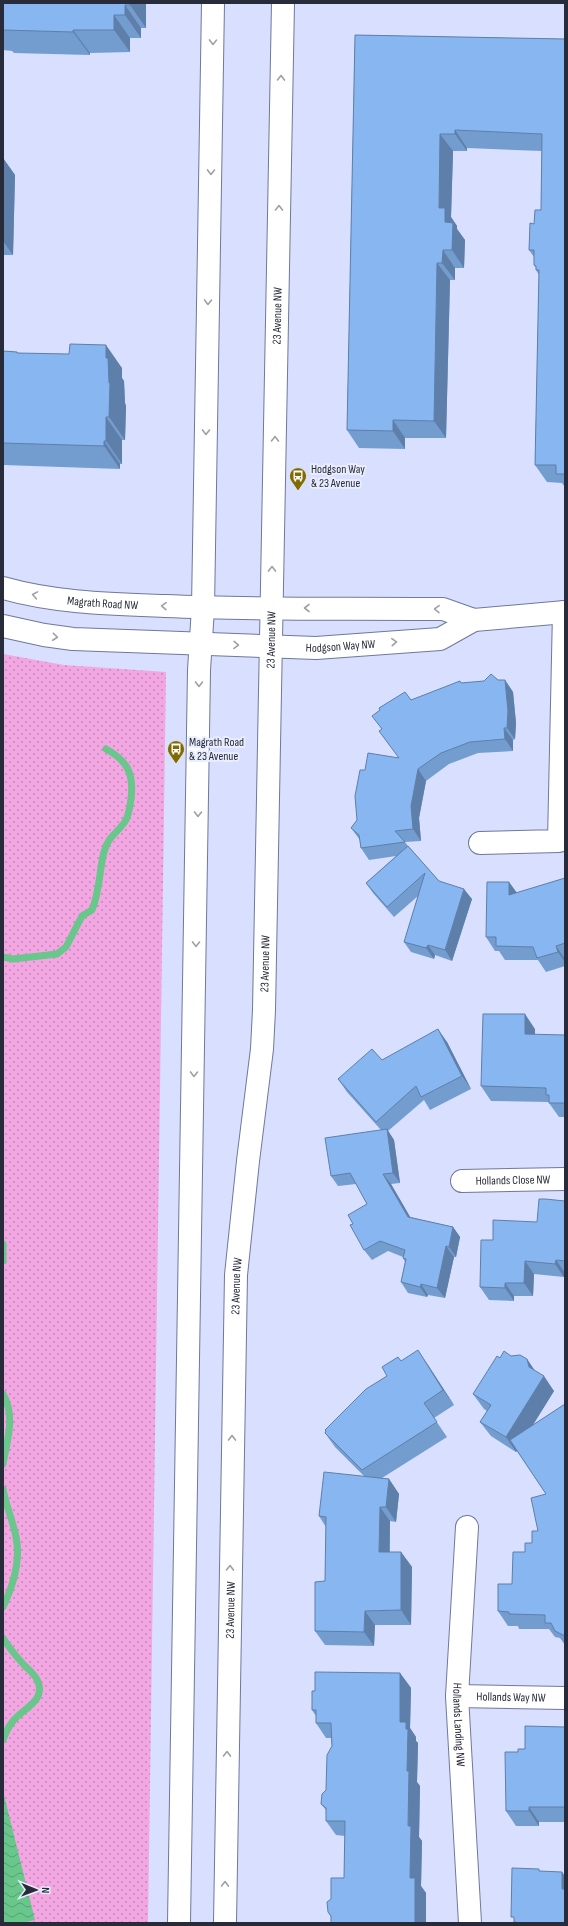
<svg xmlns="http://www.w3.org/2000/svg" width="568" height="1926" font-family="'Sofia Sans Condensed',sans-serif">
<defs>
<pattern id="green-dots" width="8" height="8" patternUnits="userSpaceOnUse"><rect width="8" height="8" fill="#f2a7e2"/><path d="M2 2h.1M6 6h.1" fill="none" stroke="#c488b8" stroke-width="1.8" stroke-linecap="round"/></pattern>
<pattern id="water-waves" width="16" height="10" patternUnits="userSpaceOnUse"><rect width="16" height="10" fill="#69c78c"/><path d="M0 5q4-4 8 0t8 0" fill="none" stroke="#56a273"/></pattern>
</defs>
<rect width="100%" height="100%" fill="#d8dfff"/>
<!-- green -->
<path fill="url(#green-dots)" d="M3 654 64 665 166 672 148 1923H3Z"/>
<!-- water -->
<path fill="url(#water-waves)" d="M3 1791 35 1920 23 1923H3Z"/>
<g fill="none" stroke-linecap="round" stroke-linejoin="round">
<!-- stream -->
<path stroke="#69c78c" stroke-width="7" d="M3 957 13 959 57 954 66 947 82 916 92 910C100 891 99 871 104 852 108 836 118 833 126 820 129 814 130 805 131 799 134 774 128 761 106 749
M3 1244V1261
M3 1394C16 1417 7 1440 3 1464
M3 1489C6 1506 13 1521 16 1537 21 1561 13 1586 3 1607
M3 1638C9 1648 16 1656 24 1665 29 1670 36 1675 38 1682 46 1701 22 1709 13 1721 9 1726 5 1734 3 1740"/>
<!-- minor casing -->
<g stroke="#70789a" stroke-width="24">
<g id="minor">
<path id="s1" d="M3 588C56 603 110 604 165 606 257 610 350 608 443 609L474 620 565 612"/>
<path id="s2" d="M3 626 44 635 73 639 316 648 440 639 474 620"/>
<path d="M480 843 559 841 564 612"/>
<path id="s3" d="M462 1181 565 1179"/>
<path id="s4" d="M467 1527 457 1696 470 1923"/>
<path id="s5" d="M457 1696 565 1698"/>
</g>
</g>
<!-- major casing -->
<g stroke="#70789a" stroke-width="24">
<g id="major">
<path d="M179 1923 199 670 203 608 213 3"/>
<path id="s6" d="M225 1923 236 1275 248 1161 262 1049 264 1010 283 3"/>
</g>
</g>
<!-- minor -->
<use href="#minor" stroke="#fff" stroke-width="22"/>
<!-- major -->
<use href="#major" stroke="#fff" stroke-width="22"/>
</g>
<!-- wall -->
<path fill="#749dcf" d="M3 3H146V28H141V38H130V52L90 53V55L14 53 12 51 3 50Z
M355 35 565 39V487L562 483 547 482 535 465 539 275 536 270V268L534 265V257L529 250 534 224 541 210 542 151 467 148V151H453L451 217 457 226V229L465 240 464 268H455V280H450L446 438H405V449L359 448 347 430Z
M3 158 15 175 13 255H3Z
M3 351 17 352 18 353 122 368V378L124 381 125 403 126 406 125 440H122V464H120V469L3 465Z
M505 680 513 692 516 723 515 739 513 740V751L478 753 449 764 426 781 419 818 421 841 405 842 408 846 439 881 472 899 452 961 435 955 434 959 411 952 404 942 418 896 394 917 373 893 366 883 396 856 369 860 361 848 360 840 351 828 357 820 365 770 398 758 411 700 462 683Z
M565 878V966L546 972 538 960H505L499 951H495L486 937 509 882 517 893Z
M535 1029V1035H565V1117H559L549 1103V1102L491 1101 481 1086Z
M447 1042 471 1089 430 1110 424 1100 388 1131 394 1140 400 1183 391 1184 410 1217 453 1227 460 1237 456 1257H454L445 1298 428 1295 427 1297 408 1293 401 1282 405 1262 403 1258V1257L388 1251 372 1260 364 1250 353 1224 367 1204 356 1184 338 1186 331 1176 381 1130 347 1092 338 1079 382 1060Z
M565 1201V1273L564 1277 534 1274 533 1296H514V1301L489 1300 480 1287 493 1240 537 1222Z
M511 1356 527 1359 535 1371 554 1391 533 1425 565 1404V1645L560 1638 555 1637 549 1629H519L518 1626H508L498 1611 512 1584 525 1552 532 1543 538 1531 546 1494 517 1451 516 1452 491 1436 480 1422 487 1411 484 1409 473 1394 500 1358Z
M401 1361 428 1365 454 1405 434 1418 447 1437 382 1478 389 1479 399 1494 396 1522 390 1521V1552H401L412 1567 411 1625H375L374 1646 325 1645 315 1631 325 1581 326 1527 319 1516 364 1476 335 1447 325 1433 326 1431 325 1430 387 1376Z
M400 1673 411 1688 410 1728 416 1737V1741L418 1743 417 1782 420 1786 419 1837 422 1841 421 1886 426 1893V1923H331V1917L328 1912 331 1899 344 1878 345 1836 336 1835 326 1821V1810L321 1804 326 1790 332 1746 331 1738H326L316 1723V1716L312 1710 315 1691Z
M565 1727V1822H539V1826H516L506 1811 518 1752Z"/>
<!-- shaded-wall -->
<path fill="#5e7fa9" d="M130 3H146V28L130 5Z
M125 5 141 28V38L125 15Z
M114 15 130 38V52L114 30Z
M73 30 90 53V55L73 32Z
M455 130 467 148V151L455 134Z
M440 134 453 151 451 217 457 226V229L465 240 464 268 452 250 445 222 439 208Z
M3 158 15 175 13 255 3 241Z
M443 250 455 268V280L442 263Z
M437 263 450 280 446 438 434 421Z
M106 345 122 368V378L124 381 125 403 126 406 125 440 109 417V383L106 358Z
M106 417 122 440V464L106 441Z
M393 420 405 438V449L393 431Z
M104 441 120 464V469L104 446Z
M505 680 513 692 516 723 515 739 507 728Z
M504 728 513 740V751L505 739Z
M418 769 426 781 419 818 421 841 413 829 411 806Z
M509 882 519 896 509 895Z
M464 889 472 899 452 961 445 950Z
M428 945 435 955 434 959 426 948Z
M556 946 565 959V962L558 952Z
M525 1014 535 1029V1049L525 1034Z
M438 1029 447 1042 471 1089 462 1076Z
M387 1129 394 1140 400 1183 393 1173Z
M383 1174 391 1184 416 1227 408 1217Z
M453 1227 460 1237 456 1257 449 1247Z
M446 1246 454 1257 445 1298 437 1288Z
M556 1260 565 1273 564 1277 555 1264Z
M525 1261 534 1274 533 1296 524 1283Z
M505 1283 514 1296V1301L505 1288Z
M421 1284 428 1295 427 1297 420 1287Z
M418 1350 428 1365 454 1405 443 1390Z
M527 1359 537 1374 529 1367Z
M544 1376 554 1391 516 1452 506 1437Z
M389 1479 399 1494 396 1522 386 1507Z
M380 1507 390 1521 389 1567 379 1552Z
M401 1552 412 1567 411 1625 401 1610Z
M365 1611 375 1625 374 1646 364 1632Z
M400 1673 411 1688 410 1728 416 1737V1741L418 1743 417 1782 420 1786 419 1837 422 1841 421 1886 426 1893V1923H415L410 1878 407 1771 400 1722Z
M529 1807 539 1822V1826L529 1811Z
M562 1872 565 1876V1894L562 1889Z"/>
<!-- building -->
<path fill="#87b6f1" stroke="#5e7fa9" d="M3 3H130V5H125V15H114V30H73V32L3 30Z
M355 35 565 39V474H556V465H535L539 270H536V266L534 265V250H529L530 223 534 224 535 210H541L542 134 455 130V134H440L439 208H445V222L453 223 452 250H443L442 263H437L434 421 393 420V431L347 430Z
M70 344 106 345V358H108L109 383H110L109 417H106V441H104V446L3 443V351L17 352V353L69 354Z
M491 674 498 680H505L508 711 507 728H504L505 739 470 742 441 753 418 769 411 806 413 829 395 831 405 842 361 848 359 835 351 828 357 820 355 796 360 770H365L368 753 399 758 379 731 382 729 372 716 380 710 379 708 405 692 411 700 460 681 461 683 484 681Z
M408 846 439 881 464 889 445 950 428 945 426 948 404 942 425 873 387 907 366 883Z
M565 878V943L556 946 558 952 537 958 533 947 496 946V937H486L487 882H509V895Z
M483 1014H525V1034L565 1035V1103H549V1095H546V1088L481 1086Z
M438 1029 462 1076 421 1097 416 1086 376 1122 338 1079 372 1049 382 1060Z
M387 1129 393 1173 383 1174 408 1217 453 1227 449 1247 446 1246 437 1288 421 1284 420 1287 401 1282 406 1259 403 1258 405 1250 380 1241 364 1250 350 1225 353 1224 348 1215 367 1204 350 1173 331 1176 325 1138Z
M539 1199H545L565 1201V1261L556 1260 555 1264 525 1261 524 1283H505V1288L480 1287 481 1240H493V1220L537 1222Z
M418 1350 443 1390 424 1403 437 1422 362 1470 325 1433 326 1431 325 1430 366 1389 387 1376 382 1367 398 1357 401 1361Z
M504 1351 511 1356 520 1355 527 1359 529 1367 544 1376 506 1437 480 1422 491 1405 473 1394 497 1356 500 1358Z
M565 1404V1635H563L555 1631 551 1623H545V1615L509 1614V1612L498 1611V1584H512L513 1552H525V1543H532V1531H538L531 1498 546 1494 510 1440Z
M324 1472 389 1479 386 1507H380L379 1552H401V1610L365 1611 364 1632 315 1631V1582L325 1581 326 1517 319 1516Z
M315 1672 400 1673V1722H406V1729H408L407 1771H409L408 1826H411L410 1878H415V1923H331V1916L328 1912 327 1902 331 1899V1878H344L345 1821H326V1808L321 1804 322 1794 326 1790 327 1755 332 1746 331 1723H316V1710H312V1691H315Z
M525 1726 565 1727V1807H529V1811H506L505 1752H518V1749H525Z
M512 1868 539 1869V1871L562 1872V1889H565V1923H521L514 1922V1917H511Z"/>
<!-- one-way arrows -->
<defs><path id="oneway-chevron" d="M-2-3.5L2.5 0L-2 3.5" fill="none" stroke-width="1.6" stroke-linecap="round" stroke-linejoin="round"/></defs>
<g stroke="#9ea0a6">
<use href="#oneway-chevron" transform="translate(213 42) rotate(91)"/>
<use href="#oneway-chevron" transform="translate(281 78) rotate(-89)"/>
<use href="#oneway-chevron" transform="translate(211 172) rotate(91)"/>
<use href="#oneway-chevron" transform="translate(279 208) rotate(-89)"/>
<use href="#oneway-chevron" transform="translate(208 302) rotate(91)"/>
<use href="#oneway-chevron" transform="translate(206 432) rotate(91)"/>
<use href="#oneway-chevron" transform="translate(275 439) rotate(-89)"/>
<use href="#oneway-chevron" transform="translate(272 569) rotate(-89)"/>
<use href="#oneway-chevron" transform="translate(35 595) rotate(-170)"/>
<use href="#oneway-chevron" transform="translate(164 606) rotate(-178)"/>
<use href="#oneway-chevron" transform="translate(307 608) rotate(180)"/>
<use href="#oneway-chevron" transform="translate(437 609) rotate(-179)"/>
<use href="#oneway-chevron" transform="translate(55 637) rotate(6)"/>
<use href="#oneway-chevron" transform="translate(394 642) rotate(-4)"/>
<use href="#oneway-chevron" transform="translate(236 645) rotate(1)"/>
<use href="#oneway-chevron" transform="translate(199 684) rotate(91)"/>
<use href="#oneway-chevron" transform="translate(198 814) rotate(91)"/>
<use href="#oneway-chevron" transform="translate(196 944) rotate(91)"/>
<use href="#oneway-chevron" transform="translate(194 1074) rotate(91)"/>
<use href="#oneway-chevron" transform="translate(232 1438) rotate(-89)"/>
<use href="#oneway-chevron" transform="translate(230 1568) rotate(-89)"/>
<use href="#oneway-chevron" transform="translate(227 1754) rotate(-89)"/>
<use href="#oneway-chevron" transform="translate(225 1884) rotate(-89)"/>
</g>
<!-- icons -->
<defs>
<g id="bus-pin" transform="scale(0.9)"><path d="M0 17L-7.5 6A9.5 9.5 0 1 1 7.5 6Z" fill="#806a02" stroke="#e9edfd"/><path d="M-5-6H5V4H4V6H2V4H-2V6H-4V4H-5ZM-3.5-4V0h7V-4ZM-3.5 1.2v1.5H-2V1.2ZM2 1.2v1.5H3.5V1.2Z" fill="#fff"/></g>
</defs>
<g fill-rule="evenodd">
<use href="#bus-pin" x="298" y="476"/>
<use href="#bus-pin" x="176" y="749"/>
</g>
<g text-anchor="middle" stroke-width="4" stroke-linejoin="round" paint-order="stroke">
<!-- street labels -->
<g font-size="12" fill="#282b3a" stroke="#e9edfd">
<text dy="4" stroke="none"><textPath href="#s6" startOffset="1609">23 Avenue NW</textPath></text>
<text dy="4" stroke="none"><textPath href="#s1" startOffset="101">Magrath Road NW</textPath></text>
<text dy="4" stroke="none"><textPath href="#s6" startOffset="1285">23 Avenue NW</textPath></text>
<text dy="4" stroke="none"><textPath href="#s2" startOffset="339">Hodgson Way NW</textPath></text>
<text dy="4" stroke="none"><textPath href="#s6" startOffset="961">23 Avenue NW</textPath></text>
<text dy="4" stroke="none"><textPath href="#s3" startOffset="51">Hollands Close NW</textPath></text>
<text dy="4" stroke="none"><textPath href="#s6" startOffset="637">23 Avenue NW</textPath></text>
<text dy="4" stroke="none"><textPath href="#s6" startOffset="313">23 Avenue NW</textPath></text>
<text dy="4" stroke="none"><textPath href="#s5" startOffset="54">Hollands Way NW</textPath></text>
<text dy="4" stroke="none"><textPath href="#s4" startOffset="198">Hollands Landing NW</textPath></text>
</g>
<!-- poi labels -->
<g font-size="12" fill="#282b3a" stroke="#e9edfd" text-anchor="start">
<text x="311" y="473">Hodgson Way<tspan x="311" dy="14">&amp; 23 Avenue</tspan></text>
<text x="189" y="746">Magrath Road<tspan x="189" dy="14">&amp; 23 Avenue</tspan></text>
</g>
</g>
<!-- border -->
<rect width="568" height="1926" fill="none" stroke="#282b3a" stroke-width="8"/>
<!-- north arrow -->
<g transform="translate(36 1890) rotate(91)" stroke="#e9edfd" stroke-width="3" paint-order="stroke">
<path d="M0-3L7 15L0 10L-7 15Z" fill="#282b3a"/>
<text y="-6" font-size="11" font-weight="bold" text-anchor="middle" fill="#282b3a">N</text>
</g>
</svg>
